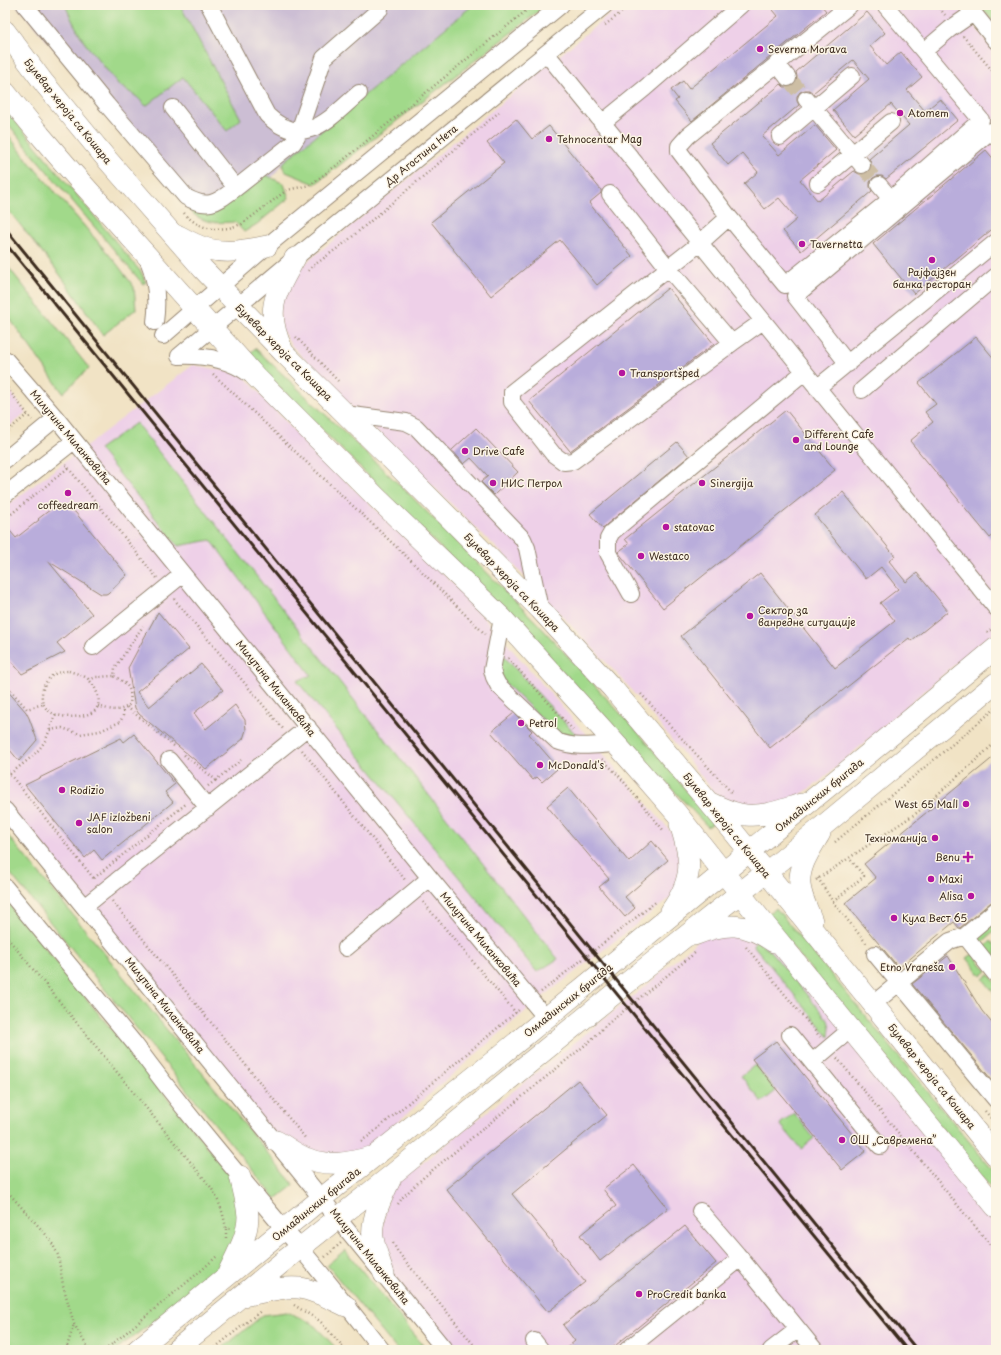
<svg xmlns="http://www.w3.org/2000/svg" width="1001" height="1355" font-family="'Playpen Sans',sans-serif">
<rect width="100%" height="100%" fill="#fcf5e5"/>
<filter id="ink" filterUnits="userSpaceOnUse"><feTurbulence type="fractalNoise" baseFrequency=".025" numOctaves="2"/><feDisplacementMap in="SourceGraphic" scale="8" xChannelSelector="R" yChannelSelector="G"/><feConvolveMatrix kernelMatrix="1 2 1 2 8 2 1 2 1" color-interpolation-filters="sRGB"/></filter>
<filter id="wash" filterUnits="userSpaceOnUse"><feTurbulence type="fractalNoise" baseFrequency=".012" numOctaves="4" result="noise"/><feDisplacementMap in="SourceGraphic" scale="16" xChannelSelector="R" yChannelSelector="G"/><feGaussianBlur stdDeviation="0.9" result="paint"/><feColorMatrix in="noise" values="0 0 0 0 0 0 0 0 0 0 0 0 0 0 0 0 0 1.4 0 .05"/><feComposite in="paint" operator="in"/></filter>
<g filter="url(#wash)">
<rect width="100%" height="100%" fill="#f1e3c5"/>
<!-- built -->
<path fill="#eed0e8" d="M621 5H957L996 52V631L983 640 818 783 788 803 762 810 728 801 715 793 623 680 509 560 335 391 291 345 282 330 278 304 287 282 308 261Z
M193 365 242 374 298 435 460 590 680 842 684 858 674 895 535 1003 372 1144 351 1158 332 1163 277 1140 5 810V507Z
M5 384 25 411V413L5 430Z
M761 928 996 1207V1350H452L387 1271 378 1247 390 1189 647 985 702 937Z"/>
<!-- industrial -->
<path fill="#ccbed4" d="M16 5H473L284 162 262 191 195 213Z"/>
<!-- green -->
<path fill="#a1d98a" stroke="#6e8254" d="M65 5H180L241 119 227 131 183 77 146 106 137 97 119 85 84 42 73 22Z
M473 5H547L315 184 286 172C283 169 282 166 284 162Z
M979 5H996V25Z
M5 109 141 272 146 282 143 284 35 157 5 120Z
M5 131 30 163 117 264 134 287 136 309 103 335 58 272 5 206Z
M264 174 284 184 289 198 257 224 244 232 235 222C215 223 203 224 188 209L193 206C219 200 246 200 262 175Z
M5 263 89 368 63 393 5 312Z
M255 348 408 493 538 624 643 738 713 823 708 827 521 628 248 356Z
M136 423 558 959 537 972 297 681 311 675 211 540 178 546 99 449Z
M499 651 581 740 562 738 500 678Z
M5 832 294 1185 276 1199 5 867Z
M5 899 232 1177 242 1229 222 1271 115 1350H5Z
M776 908 996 1174V1194L766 915Z
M991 924 996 930 980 944 974 938Z
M756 940 771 952 828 1020 830 1027 829 1037 754 946Z
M991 941 996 947V964L983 949Z
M973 954 987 971 981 976 967 958Z
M989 974 996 983V995L983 979Z
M755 1065 776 1091 762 1102 741 1076Z
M794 1113 814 1138 801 1149 780 1124Z
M345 1250 427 1350H397L327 1265Z
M287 1312 312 1323 338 1350H220L263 1315Z"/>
<g id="blocks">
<!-- building -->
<path fill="#b9addb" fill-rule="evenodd" d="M769 5H821L826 11 692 121 675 101 678 99 671 90 683 81 689 89 778 16Z
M867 12 885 33 870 46 886 65 901 52 922 77 907 90 925 111 940 99 958 120 886 179 882 176H877L873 178 870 182V187L872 191 801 251 783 231 797 219 779 198 765 209 744 184 758 172 742 153 728 165 710 143 781 84 784 87H789L794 85 797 82V77L796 72ZM853 60 869 79 833 110 854 135 891 104 909 125 869 159 871 163V168L868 172 863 174H859L854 171 818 201 800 180 836 150 815 125 779 155 762 136 799 105 797 101V96L800 92 805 90H809L813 93Z
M516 119 532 139 549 126 601 190V193L589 203 632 256 597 285 560 240 491 296 431 222 504 163 487 143Z
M986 150 996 162V226L914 294 873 244Z
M668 288 714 344 570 451 529 401Z
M976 337 996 361V384L991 389 996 395V533L990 538 910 441 933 422 925 412 936 404 919 383Z
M786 410 835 470 663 608 618 552 629 544 625 539Z
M476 428 518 472 494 495 481 482 488 476 471 458 464 464 452 450Z
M677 442 689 456 606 525 603 529 590 514Z
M843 492 895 556 889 561 906 582 917 573 948 611 911 641 909 638 770 748 681 636 760 573 835 668 895 621 880 603 898 589 881 567 866 579 815 515Z
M58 506H66L75 512 127 575 108 593 106 594H101L48 561 92 614 57 643 65 652 22 674 5 654V525L16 538 39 520 38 519 51 509Z
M158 612 189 649 137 692 149 707 201 664 223 690 194 713 206 729 235 705 245 720 246 730 243 739 206 769 139 714 135 708 128 668Z
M5 688 26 712 29 718 37 740 19 761 5 744Z
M514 713 532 731 529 734 554 763 553 764 557 769 542 782 537 777 533 780 491 732Z
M134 734 175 784 165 792 173 802 102 860 94 850 85 858 25 785 121 738 124 742Z
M996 755V900L990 903 960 928H959L954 922 899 968 845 903 876 878 864 864Z
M568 788 629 862 652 841 668 860 625 897 635 908 625 917 599 887 609 879 547 806Z
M948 956 982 1011 996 1028V1085L912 984Z
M776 1041 866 1151 842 1170 752 1059Z
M578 1080 607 1115 512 1194 585 1282 548 1312 446 1189Z
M634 1165 668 1208 600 1261 580 1235 616 1206 603 1189Z
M685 1226 716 1263 610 1350H564L575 1341 563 1325Z"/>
</g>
</g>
<g filter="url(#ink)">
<use href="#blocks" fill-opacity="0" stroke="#968672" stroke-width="1"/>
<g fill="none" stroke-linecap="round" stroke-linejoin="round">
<!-- minor-tunnel -->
<path stroke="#cdbea4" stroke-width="16" stroke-dasharray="16 8" stroke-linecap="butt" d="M788 78 806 99
M862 165 879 185"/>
<!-- minor casing -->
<g stroke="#968672" stroke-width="18">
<path id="minor" d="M25 5 107 105 186 197C209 210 217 202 236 188
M209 5 267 115C304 151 330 118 359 93
M850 5 688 136 679 146V151L729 217 785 285 891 199 981 120 885 5
M967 5 996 41
M924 51 950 29 973 13
M546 53 996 608
M777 64 788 78
M806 99 862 165
M173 108 236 188 293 143 297 137 324 58 380 9
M602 123 645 88 741 5
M780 137 852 76
M818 183 891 122
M879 185 891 199
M610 194 668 268 732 343 763 321
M729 217 700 243 512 392V402L553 454 564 462 573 461 732 343
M148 260C157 281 158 300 155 322
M163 336 267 246 561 5
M179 356 295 258 605 5
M179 356C204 355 227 359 248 373
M5 359 56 418 430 878 546 1018
M848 364 795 296 991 131 996 137
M817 388 996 242
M862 390 996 276
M345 414 406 422 416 427 523 539 527 548 540 609
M5 460 56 418
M5 495 74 441
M631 594 608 553V539L612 532 804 372
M502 618 492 670 494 677 498 685 557 741C576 749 596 745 616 744
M93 647 183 574
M169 760 208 808
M5 810 445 1350
M5 887 134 1043C186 1114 244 1181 300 1248 328 1281 355 1316 382 1350
M84 907 308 727
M965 936 996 975
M346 948 430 878
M875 954 996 1100
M873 1004 950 941 965 936 996 910
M790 1035 880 1146
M812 1062 851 1029
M700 1211 737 1254 815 1350
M534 1341 541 1350
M627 1350 741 1258
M771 1350 798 1329"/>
</g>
<!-- major casing -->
<g stroke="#968672" stroke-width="22">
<path id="major" d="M5 31 44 83 105 157 203 269 284 353 396 464 540 609 613 689 732 830 996 1156
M5 92 40 135 71 171 256 377 377 498 502 618 624 753 678 815 754 911 996 1207
M179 236C188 241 197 246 208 249 227 254 248 250 267 246
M282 349C264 309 276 293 295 258
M710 803C722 808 734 814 746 815 765 817 784 809 801 804
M671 911C694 878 692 861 680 824
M812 921C808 910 801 897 800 885 798 866 811 849 820 833
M694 935C727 922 744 922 774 942
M276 1141C286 1146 295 1154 306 1158 327 1167 349 1163 371 1157
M229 1271C237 1254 248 1236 248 1216 247 1203 243 1189 240 1176
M384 1274C380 1262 375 1250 373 1238 370 1220 383 1194 391 1178
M243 1296C261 1293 281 1286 299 1288 315 1290 331 1299 346 1306
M137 1350 322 1198 489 1065 707 886 901 727 996 648
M176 1350 285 1260 393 1174 637 975 783 859 996 683"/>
</g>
<!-- path -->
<path stroke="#968672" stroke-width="2.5" stroke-dasharray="1 3" stroke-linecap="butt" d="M937 5 945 15
M605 25 631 5
M963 36 996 75
M184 213C192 222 202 228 214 229V230
M214 229 229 228 242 224 287 190 310 185 341 162 533 5
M308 271 313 266 346 242 499 112
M296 337 338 381
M213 374 406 556 485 634
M5 385 32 420
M5 433 28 414
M66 465 157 578
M5 519 68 468
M174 599 284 730
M987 633 996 626
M508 658 574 731
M69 671C75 673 83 675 88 679 97 687 105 707 91 713 72 721 35 718 43 689 45 682 50 676 57 673 60 672 65 671 69 671Z
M89 680 96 677 114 676 115 668 143 626
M5 684 27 709 43 704
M641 694 732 793
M98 706C110 710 120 713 130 704 132 688 128 684 114 676
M127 707 174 746
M50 730 62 728 80 734 100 731 120 722 123 716V709
M302 750 406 881
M184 755 216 780 241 760
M602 759 619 776 664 831
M5 768 95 880
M10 774C21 765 35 756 43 744 50 734 50 724 56 714
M208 786 216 780
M835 842 996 708
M94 878 187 803
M818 878 833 902 867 944
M816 880 918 812 996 742
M112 901 306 1139
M423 902 516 1013
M833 902 864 876 849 858
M5 935 210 1186C219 1200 223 1212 226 1228L231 1229
M746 947 820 1037
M541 992 657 901
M837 1058 996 1252
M985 1111 996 1124
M361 1141 369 1136 520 1009
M5 1189 50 1239 58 1255 63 1285 74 1324 89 1350
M398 1204 403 1197 424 1177 590 1041 605 1026 696 952
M226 1238V1228
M393 1243 398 1252 478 1350
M325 1257 341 1243
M294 1305 320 1321 346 1350
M66 1350 74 1324
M105 1350 203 1269 218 1255
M212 1350 262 1310"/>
<!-- minor -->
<use href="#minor" stroke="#fff" stroke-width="16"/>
<!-- major -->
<use href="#major" stroke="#fff" stroke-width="21"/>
<!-- rail -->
<path stroke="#3b2a1e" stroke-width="3" d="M5 228 917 1350
M5 243 907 1350"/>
</g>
</g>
<!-- markers -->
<g fill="#b5179e" stroke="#fcf5e5" stroke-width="1.5">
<circle cx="760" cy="49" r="4"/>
<circle cx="900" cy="113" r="4"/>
<circle cx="549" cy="139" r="4"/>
<circle cx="802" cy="244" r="4"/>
<circle cx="932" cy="260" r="4"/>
<circle cx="622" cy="373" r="4"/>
<circle cx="796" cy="440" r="4"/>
<circle cx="465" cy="451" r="4"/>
<circle cx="493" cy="483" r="4"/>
<circle cx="702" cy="483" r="4"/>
<circle cx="68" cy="493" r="4"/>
<circle cx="666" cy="527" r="4"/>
<circle cx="641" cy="556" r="4"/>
<circle cx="750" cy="616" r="4"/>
<circle cx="521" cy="723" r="4"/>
<circle cx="540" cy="765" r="4"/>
<circle cx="62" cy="790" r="4"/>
<circle cx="966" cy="804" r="4"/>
<circle cx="79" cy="823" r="4"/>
<circle cx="935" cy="838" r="4"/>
<path d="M966 851h4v4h4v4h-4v4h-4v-4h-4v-4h4z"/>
<circle cx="931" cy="879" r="4"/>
<circle cx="971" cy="896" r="4"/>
<circle cx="894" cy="918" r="4"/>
<circle cx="952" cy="967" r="4"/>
<circle cx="842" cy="1140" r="4"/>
<circle cx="639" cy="1294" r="4"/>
</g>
<g text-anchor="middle" stroke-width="3" stroke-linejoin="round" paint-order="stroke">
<!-- poi labels -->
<g font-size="10" fill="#3b2a1e" stroke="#fcf5e5" text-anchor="start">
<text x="768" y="53">Severna Morava</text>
<text x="908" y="117">Atomem</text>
<text x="557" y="143">Tehnocentar Mag</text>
<text x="810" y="248">Tavernetta</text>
<text x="932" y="276" text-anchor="middle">Рајфајзен<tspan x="932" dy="12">банка ресторан</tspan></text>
<text x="630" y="377">Transportšped</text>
<text x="804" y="438">Different Cafe<tspan x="804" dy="12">and Lounge</tspan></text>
<text x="473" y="455">Drive Cafe</text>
<text x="501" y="487">НИС Петрол</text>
<text x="710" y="487">Sinergija</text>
<text x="68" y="509" text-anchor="middle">coffeedream</text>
<text x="674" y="531">statovac</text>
<text x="649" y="560">Westaco</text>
<text x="758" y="614">Сектор за<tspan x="758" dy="12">ванредне ситуације</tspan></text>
<text x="529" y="727">Petrol</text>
<text x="548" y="769">McDonald's</text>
<text x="70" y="794">Rodizio</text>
<text x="958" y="808" text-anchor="end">West 65 Mall</text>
<text x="87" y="821">JAF izložbeni<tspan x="87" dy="12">salon</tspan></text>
<text x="927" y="842" text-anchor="end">Техноманија</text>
<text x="960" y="861" text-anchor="end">Benu</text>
<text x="939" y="883">Maxi</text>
<text x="963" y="900" text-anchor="end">Alisa</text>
<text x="902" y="922">Кула Вест 65</text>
<text x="944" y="971" text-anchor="end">Etno Vraneša</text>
<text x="850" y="1144">ОШ „Савремена”</text>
<text x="647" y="1298">ProCredit banka</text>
</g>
<!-- street labels -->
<g font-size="10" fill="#3b2a1e" stroke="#fcf5e5">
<text transform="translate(68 111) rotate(51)" y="4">Булевар хероја са Кошара</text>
<text transform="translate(421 155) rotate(-39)" y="4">Др Агостина Нета</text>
<text transform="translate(284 352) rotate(45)" y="4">Булевар хероја са Кошара</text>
<text transform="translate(71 437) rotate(50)" y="4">Милутина Миланковића</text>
<text transform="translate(512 582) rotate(46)" y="4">Булевар хероја са Кошара</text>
<text transform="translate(276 688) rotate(51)" y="4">Милутина Миланковића</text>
<text transform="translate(819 795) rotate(-39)" y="4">Омладинских бригада</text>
<text transform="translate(727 825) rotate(51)" y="4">Булевар хероја са Кошара</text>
<text transform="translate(481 939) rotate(50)" y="4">Милутина Миланковића</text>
<text transform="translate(568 1000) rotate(-39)" y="4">Омладинских бригада</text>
<text transform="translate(165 1005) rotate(51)" y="4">Милутина Миланковића</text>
<text transform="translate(932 1076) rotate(51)" y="4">Булевар хероја са Кошара</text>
<text transform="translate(316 1204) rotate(-39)" y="4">Омладинских бригада</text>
<text transform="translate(370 1256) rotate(51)" y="4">Милутина Миланковића</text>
</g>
</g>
<!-- margin -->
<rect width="1001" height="1355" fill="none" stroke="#fcf5e5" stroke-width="20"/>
</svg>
